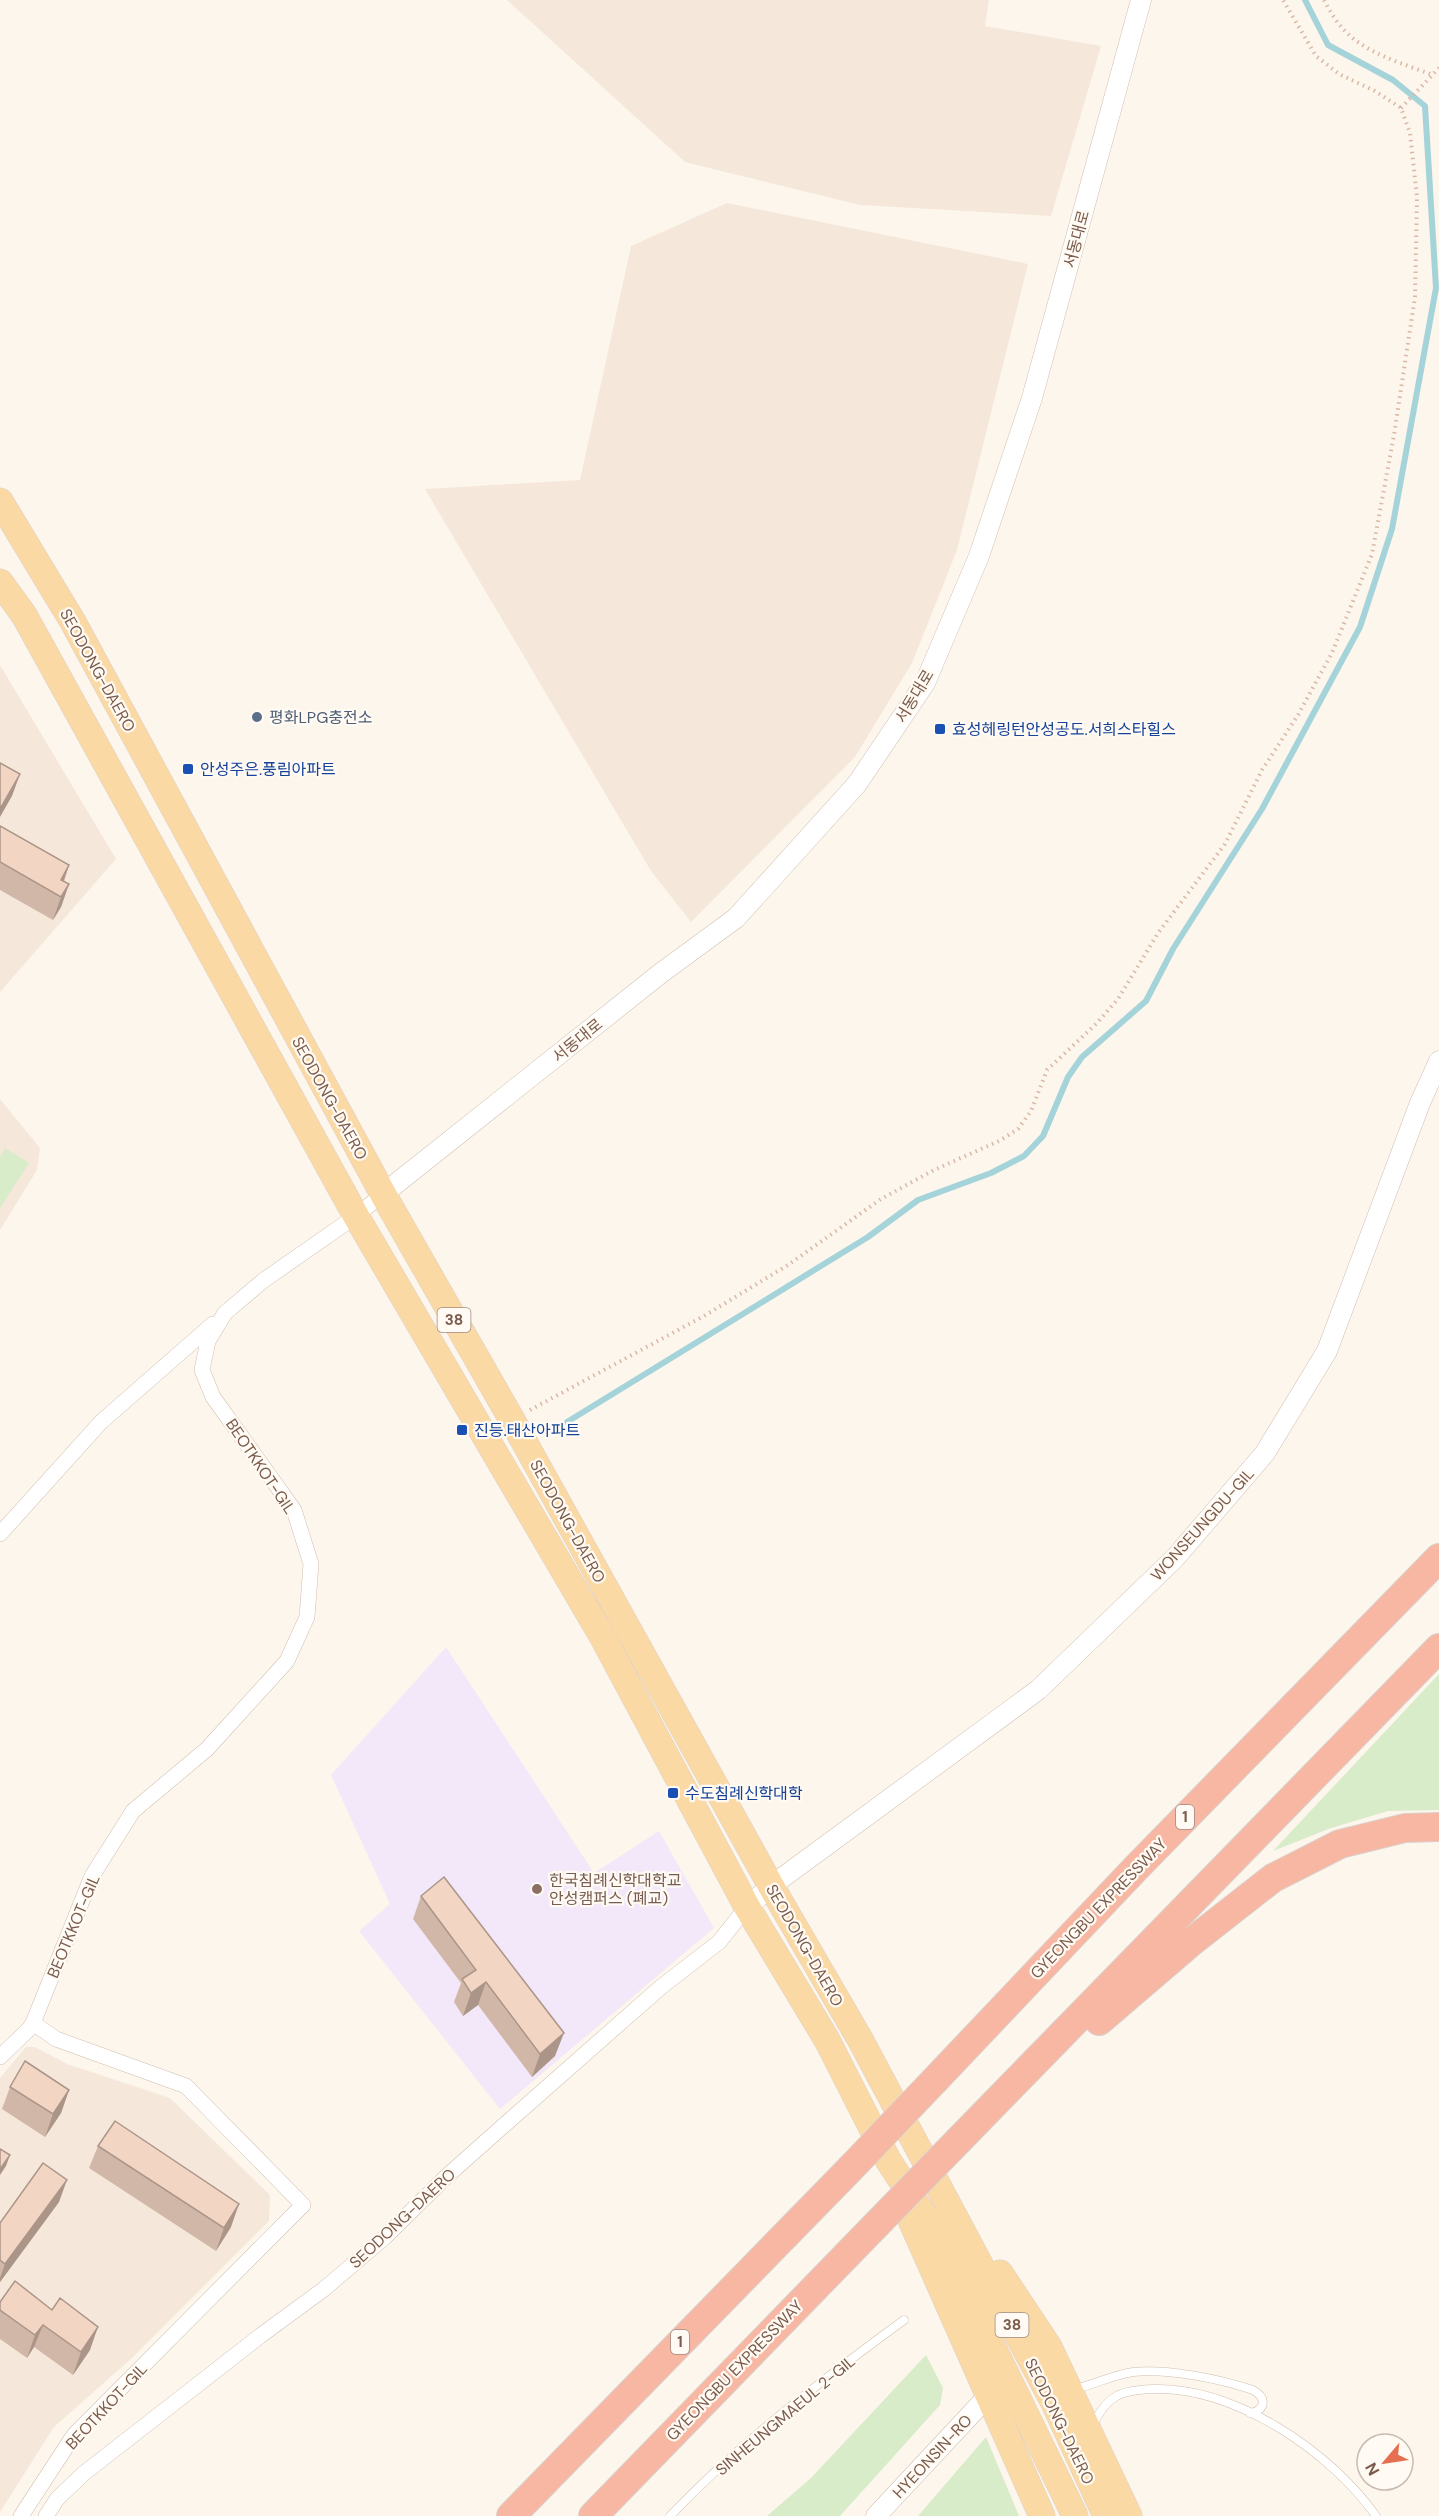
<svg xmlns="http://www.w3.org/2000/svg" width="1439" height="2516" font-family="'DM Sans','Noto Sans KR',sans-serif">
<rect width="100%" height="100%" fill="#fdf6ec"/>
<!-- residential -->
<path fill="#f5e8da" d="M507 0H989L985 26 1101 46 1051 216 860 205 685 162Z
M727 203 1028 264 957 550 912 663 855 757 691 922 651 871 425 489 580 480 631 246Z
M0 665 116 859 0 992Z
M0 1099 40 1148 37 1170 0 1230Z
M26 2047H35L67 2064 170 2098 270 2195 269 2221 133 2357 54 2427 0 2512V2078Z"/>
<!-- education -->
<path fill="#f3e8fa" d="M446 1647 594 1873 659 1831 714 1928 500 2109 359 1931 390 1904 331 1775Z"/>
<!-- green -->
<path fill="#d8ecc9" d="M5 1148 29 1163 0 1208V1157Z
M1439 1674V1810L1388 1811 1331 1828 1273 1851Z
M926 2355 943 2388 940 2405 840 2516H767L811 2478Z
M986 2437 1019 2516H918Z"/>
<g fill="none" stroke-linecap="round" stroke-linejoin="round">
<!-- stream -->
<path stroke="#a5d3da" stroke-width="6" d="M567 1422 868 1237 918 1200 991 1173 1024 1156 1043 1136 1068 1077 1082 1057 1146 1001 1173 949 1262 809 1360 627 1392 529 1436 288 1425 106 1393 80 1328 45 1305 0"/>
<!-- service casing -->
<g stroke="#d1beb0" stroke-width="9">
<path id="service" d="M1072 2388H1079C1097 2383 1114 2375 1133 2372 1167 2368 1220 2379 1253 2390 1267 2398 1266 2410 1250 2413
M1093 2425C1107 2395 1121 2390 1154 2389 1235 2387 1330 2451 1376 2516
M670 2516C741 2442 822 2380 904 2320"/>
</g>
<!-- minor casing -->
<g stroke="#d1beb0" stroke-width="16">
<path id="minor" d="M0 1534 101 1422 213 1324
M0 2057 29 2029 33 2023
M21 2516 74 2435 303 2205 186 2086 56 2039 33 2023 92 1876 133 1811 207 1749 287 1661 307 1617 311 1564 294 1510 213 1397 202 1370 208 1341 225 1313 264 1280 356 1216 383 1194
M46 2516 57 2499 83 2474 260 2336 324 2289 385 2237 448 2175 502 2127 661 1987 719 1942 747 1907"/>
</g>
<!-- tertiary casing -->
<g stroke="#d1beb0" stroke-width="21">
<path id="tertiary" d="M383 1194 661 973 736 918 857 784 925 683 979 556 1032 398 1141 0
M747 1907 771 1886 1038 1690 1175 1558 1265 1453 1327 1351 1420 1103 1439 1061
M876 2516 988 2396"/>
</g>
<!-- primary casing -->
<g stroke="#dad1cd" stroke-width="27">
<path id="primary" d="M0 501 73 622 383 1194 512 1420 771 1886 861 2041 1055 2405 1106 2516
M0 582 24 615 356 1216 602 1636 747 1907 827 2040 888 2160 944 2246 1075 2516
M906 2209 1042 2516
M1000 2273 1049 2347 1129 2516"/>
</g>
<!-- motorway casing -->
<g stroke="#dad1cd" stroke-width="30">
<path id="motorway" d="M1099 2021 1190 1943 1273 1878 1340 1844 1405 1828 1439 1827
M935 2080 1136 1868 1439 1558
M960 2139 1439 1648
M511 2516 850 2169
M593 2516 876 2225"/>
</g>
<!-- path -->
<path stroke="#d9b8a5" stroke-width="4" stroke-dasharray="1.5 4.5" stroke-linecap="butt" d="M1324 0C1330 11 1336 22 1345 31 1367 54 1404 64 1433 75
M1401 108 1439 68
M530 1410 704 1316 788 1265 881 1199 934 1170 999 1141 1018 1129 1031 1111 1047 1070 1096 1024 1118 999 1158 933 1225 844 1262 770 1298 715 1332 653 1372 554 1394 435 1415 297 1417 197 1410 133 1401 108 1375 91 1339 74 1316 56 1283 0"/>
<!-- service -->
<use href="#service" stroke="#fff" stroke-width="8"/>
<!-- minor -->
<use href="#minor" stroke="#fff" stroke-width="15"/>
<!-- tertiary -->
<use href="#tertiary" stroke="#fff" stroke-width="20"/>
<!-- primary -->
<use href="#primary" stroke="#fbd9a5" stroke-width="26"/>
<!-- motorway -->
<use href="#motorway" stroke="#f7b7a3" stroke-width="28"/>
<!-- motorway-bridge casing -->
<g stroke="#dad1cd" stroke-width="30" stroke-linecap="butt">
<path id="motorway-bridge" d="M850 2169 935 2080
M876 2225 960 2139"/>
</g>
<!-- motorway-bridge -->
<use href="#motorway-bridge" stroke="#f7b7a3" stroke-width="28"/>
</g>
<!-- wall -->
<path fill="#d1b7a8" d="M0 826 69 865 64 882 69 884 61 907 53 920 0 890Z
M421 1896 555 2056 532 2077 478 2005 463 2016 454 2002 461 1983 413 1919Z
M10 2087 69 2090 61 2113 45 2137 2 2109Z
M98 2146 231 2227 216 2251 89 2168Z
M59 2202 0 2282V2223Z
M0 2302 90 2350 73 2375 34 2347 27 2358 0 2339Z"/>
<!-- shaded-wall -->
<path fill="#aa9588" d="M20 774 12 796 0 817V809Z
M69 865 61 888V880Z
M69 884 61 907 53 920 61 897Z
M486 1982 478 2005 463 2016 471 1993Z
M564 2033 555 2056 532 2077 540 2054Z
M69 2090 61 2113 45 2137 53 2114Z
M10 2155 6 2166 0 2175V2169Z
M67 2180 59 2202 0 2282V2278L5 2264Z
M239 2204 231 2227 216 2251 224 2228Z
M43 2325 34 2347 27 2358 35 2335Z
M98 2327 90 2350 73 2375 81 2352Z"/>
<!-- building -->
<path fill="#f3d5c3" stroke="#aa9588" stroke-width="1.5" d="M0 763 20 774 0 809Z
M0 826 69 865 61 880 69 884 61 897 0 862Z
M444 1877 564 2033 540 2054 486 1982 471 1993 462 1979 476 1970 421 1896Z
M25 2061 69 2090 53 2114 10 2087Z
M115 2121 239 2204 224 2228 98 2146Z
M0 2149 10 2155 0 2169Z
M43 2163 67 2180 5 2264 0 2260V2223Z
M15 2281 52 2310 60 2298 98 2327 81 2352 43 2325 35 2335 0 2310V2302Z"/>
<!-- markers -->
<circle fill="#5c6f8a" stroke="#fffaf3" stroke-width="2" cx="257" cy="717" r="6"/>
<g fill="#1a4fb4" stroke="#fffaf3" stroke-width="2">
<rect x="934" y="723" width="12" height="12" rx="3"/>
<rect x="182" y="763" width="12" height="12" rx="3"/>
<rect x="456" y="1424" width="12" height="12" rx="3"/>
<rect x="667" y="1787" width="12" height="12" rx="3"/>
</g>
<circle fill="#8d6e63" stroke="#fffaf3" stroke-width="2" cx="537" cy="1889" r="6"/>
<g text-anchor="middle" stroke-width="4.5" stroke-linejoin="round" paint-order="stroke">
<!-- shield labels -->
<g fill="#fffaf3" stroke="#a28b7f" stroke-width="1.5">
<rect x="437.5" y="1308" width="33" height="24" rx="4.5"/>
<rect x="1176" y="1805" width="18" height="24" rx="4.5"/>
<rect x="995.5" y="2313" width="33" height="24" rx="4.5"/>
<rect x="671" y="2330" width="18" height="24" rx="4.5"/>
</g>
<g font-size="15" font-weight="bold" fill="#7a5c4d">
<text x="454" y="1325">38</text>
<text x="1185" y="1822">1</text>
<text x="1012" y="2330">38</text>
<text x="680" y="2347">1</text>
</g>
<!-- street labels -->
<g font-size="16" fill="#7a5c4d" stroke="#fffaf3">
<text transform="translate(1076 239) rotate(-75)" y="6">서동대로</text>
<text transform="translate(98 670) rotate(61)" y="6">SEODONG-DAERO</text>
<text transform="translate(914 696) rotate(-59)" y="6">서동대로</text>
<text transform="translate(577 1040) rotate(-39)" y="6">서동대로</text>
<text transform="translate(330 1098) rotate(61)" y="6">SEODONG-DAERO</text>
<text transform="translate(261 1466) rotate(56)" y="6">BEOTKKOT-GIL</text>
<text transform="translate(568 1521) rotate(61)" y="6">SEODONG-DAERO</text>
<text transform="translate(1202 1524) rotate(-48)" y="6">WONSEUNGDU-GIL</text>
<text transform="translate(1098 1908) rotate(-46)" y="6">GYEONGBU EXPRESSWAY</text>
<text transform="translate(73 1926) rotate(-67)" y="6">BEOTKKOT-GIL</text>
<text transform="translate(805 1945) rotate(60)" y="6">SEODONG-DAERO</text>
<text transform="translate(402 2218) rotate(-43)" y="6">SEODONG-DAERO</text>
<text transform="translate(734 2370) rotate(-46)" y="6">GYEONGBU EXPRESSWAY</text>
<text transform="translate(106 2406) rotate(-47)" y="6">BEOTKKOT-GIL</text>
<text transform="translate(785 2415) rotate(-40)" y="6">SINHEUNGMAEUL 2-GIL</text>
<text transform="translate(1060 2421) rotate(64)" y="6">SEODONG-DAERO</text>
<text transform="translate(932 2456) rotate(-47)" y="6">HYEONSIN-RO</text>
</g>
<!-- service labels -->
<g font-size="16" fill="#4e5e75" stroke="#fffaf3" text-anchor="start">
<text x="269" y="723">평화LPG충전소</text>
</g>
<!-- transit labels -->
<g font-size="16" fill="#164399" stroke="#fffaf3" text-anchor="start">
<text x="952" y="735">효성헤링턴안성공도.서희스타힐스</text>
<text x="200" y="775">안성주은.풍림아파트</text>
<text x="474" y="1436">진등.태산아파트</text>
<text x="685" y="1799">수도침례신학대학</text>
</g>
<!-- education labels -->
<g font-size="16" fill="#785e54" stroke="#fffaf3" text-anchor="start">
<text x="549" y="1886">한국침례신학대학교<tspan x="549" dy="18">안성캠퍼스 (폐교)</tspan></text>
</g>
</g>
<!-- north arrow -->
<g transform="translate(1385 2462) rotate(241)"><circle r="28" fill="#fffaf3" stroke="#cabbb1" stroke-width="1.5"/>
<path d="M0-4.5L10 22L0 15L-10 22Z" fill="#e76f51"/>
<text y="-9" font-size="16" font-weight="bold" text-anchor="middle" fill="#7a5c4d">N</text>
</g>
</svg>
